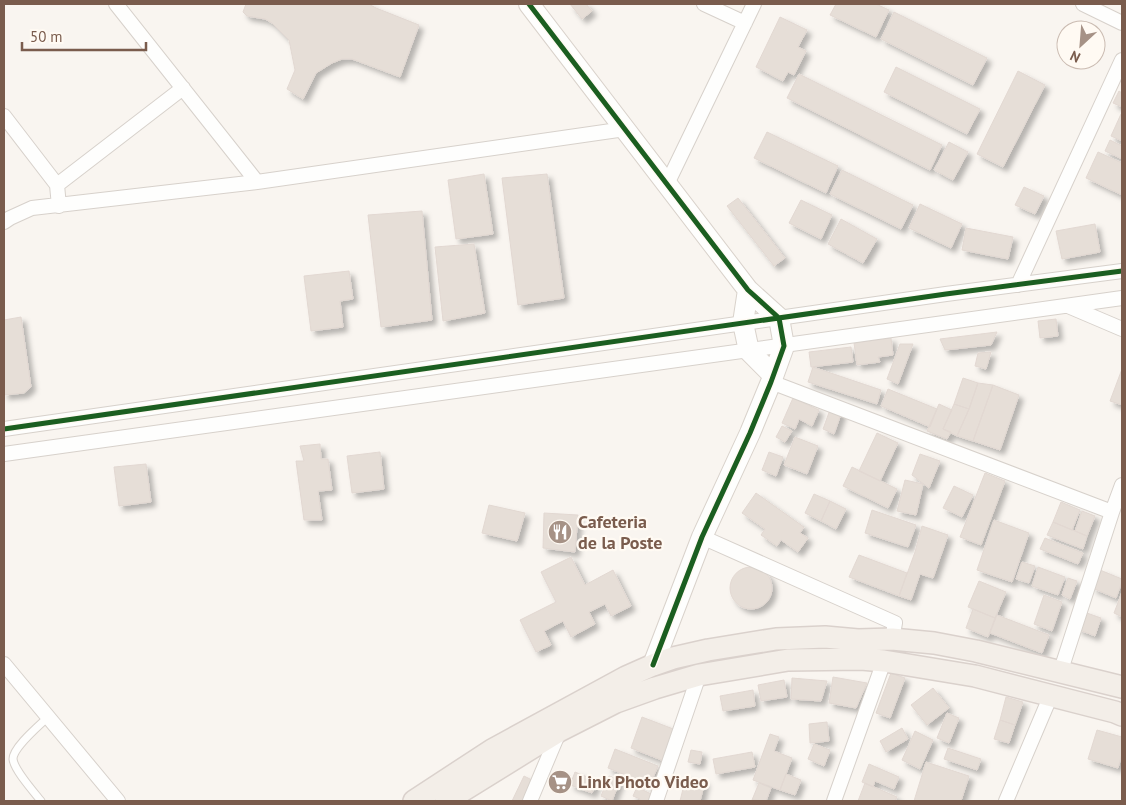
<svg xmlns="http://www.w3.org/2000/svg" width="1126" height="805" font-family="'PT Sans',sans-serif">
<defs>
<filter id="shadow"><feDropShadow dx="4.5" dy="4.5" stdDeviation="2.5" flood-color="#0004"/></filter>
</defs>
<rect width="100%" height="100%" fill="#f9f5f0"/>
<!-- building -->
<path fill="#e6ded7" stroke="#e2d8d2" filter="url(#shadow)" d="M246 4H369L376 8 419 25 400 77 352 59H342L332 63 316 73 303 99 287 89 295 70 289 40 272 23 265 19 247 16 243 12Z
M570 4H586L592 11 582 19Z
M836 4H876L889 10 876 37 830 15Z
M894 12 987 58 973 85 881 39Z
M780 17 807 30 798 47 806 51 794 75 788 72 783 81 756 67Z
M896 67 980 109 967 134 884 92Z
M1018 71 1045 85 1003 167 977 154Z
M799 74 942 145 930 170 787 98Z
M1119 91 1122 93V107L1113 103Z
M1121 114H1122V141L1111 136Z
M767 132 838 166 826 193 754 158Z
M1110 140 1122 146V159L1105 151Z
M949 142 968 152 953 180 934 170Z
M1098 152 1122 163V195L1086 178Z
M842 170 913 205 901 229 830 194Z
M484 174 493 234 456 239 448 180Z
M547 174 564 298 518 305 502 178Z
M1024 187 1044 196 1035 214 1015 205Z
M738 198 785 258 774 266 727 206Z
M801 200 832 215 821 239 789 223Z
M920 204 962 224 951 248 909 228Z
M422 211 432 320 381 327 368 215Z
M841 219 877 239 863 263 828 244Z
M1095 224 1100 252 1062 259 1056 231Z
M966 228 1013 237 1008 259 962 250Z
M474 244 485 313 443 321 435 247Z
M349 271 353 299 340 301 343 327 311 331 304 276Z
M21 317 31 387 24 393 4 395V320Z
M1056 319 1058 336 1040 338 1038 321Z
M997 332 991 345 945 350 940 339Z
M891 338 893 355 878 357 880 362 857 365 854 343Z
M900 344H913L898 384 887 379Z
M851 347 853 362 811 367 809 352Z
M991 352 986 369 975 366 978 353Z
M813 367 881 390 877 404 808 382Z
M1122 369V405L1110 401Z
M963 378 978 383 969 409 954 404Z
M978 383 993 385 973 441 957 436 969 409Z
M993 385 1019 395 1000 450 973 441Z
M888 389 937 409 930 427 881 406Z
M793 398 819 410 812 426 799 419 795 429 782 423Z
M939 404 952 410 943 429 951 432 947 439 927 431Z
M954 404 969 409 957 436 943 429Z
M831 407 842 411 834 434 823 429Z
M782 426 792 431 785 442 776 437Z
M877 433 898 443 880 481 859 471Z
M795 437 818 446 807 474 784 465Z
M320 444 321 459H328L332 490 318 491 322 520H304L296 461H304L300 446Z
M380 452 384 489 352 493 347 456Z
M769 452 783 457 776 476 762 470Z
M920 454 940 461 929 488 912 475Z
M146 464 151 502 119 506 114 467Z
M852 467 897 489 888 508 843 486Z
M985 473 1005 481 981 545 960 537Z
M905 480 923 484 916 515 897 511Z
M954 486 973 495 962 517 943 508Z
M756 493 804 527 800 533 808 538 798 552 781 540 777 546 761 535 765 529 742 513Z
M814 494 830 501 821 521 805 513Z
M830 501 846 509 836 529 821 521Z
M1061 502 1080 510 1072 530 1053 522Z
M489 505 525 513 517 541 482 533Z
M872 510 916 525 908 547 865 533Z
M1082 511 1095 516 1087 536 1075 531Z
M544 513 578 515 575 552 543 548Z
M994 520 1029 533 1012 582 977 570Z
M1053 522 1087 536 1083 549 1047 535Z
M922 526 948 535 933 578 920 574 911 600 899 596 915 552Z
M1045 538 1083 553 1078 564 1040 549Z
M859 555 907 573 899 596 849 577Z
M571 557 585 585 613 570 631 606 611 616 605 604 589 612 595 624 571 637 563 621 544 631 551 645 536 652 520 620 556 602 541 572Z
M1022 562 1035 566 1029 583 1016 579Z
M1038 567 1065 577 1058 595 1032 586Z
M730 588a21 21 0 1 1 42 0a21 21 0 1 1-42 0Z
M1100 570 1122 579V582L1116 598 1092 588Z
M1068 578 1077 581 1070 599 1062 595Z
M979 581 1006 592 995 618 968 607Z
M1122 592V617L1114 613Z
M1044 595 1062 602 1052 631 1034 624Z
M973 609 995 618 988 637 966 628Z
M1084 612 1101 618 1095 636 1077 629Z
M997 615 1049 635 1042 653 990 633Z
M891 673 905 678 890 718 876 713Z
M833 677 867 683 856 708 829 703Z
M792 678 827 681 821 701 791 699Z
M784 680 787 697 761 701 758 685Z
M933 688 949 708 927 725 911 705Z
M753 690 755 706 723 711 720 696Z
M1006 697 1023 702 1015 725 1000 720Z
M947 713 959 718 949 743 937 738Z
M642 717 676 730 664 761 631 748Z
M1000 720 1015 725 1009 743 994 739Z
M827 722 829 741 810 743 809 724Z
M902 728 908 739 886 752 880 741Z
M1097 730 1122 737V754L1118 768 1088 759Z
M915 731 933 740 920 769 902 760Z
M770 734 779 737 774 751 792 758 780 790 753 780Z
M814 744 830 750 824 766 808 759Z
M948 748 981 759 977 770 944 759Z
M615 749 658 766 650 785 608 768Z
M691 750 702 752 700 764 688 762Z
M752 752 755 767 716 774 713 759Z
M926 762 969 776 961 801H914Z
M869 764 899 777 894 789 875 781 873 787 862 782Z
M575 772 597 781 592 793 570 785Z
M786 774 801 780 795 795 780 790Z
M524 776 534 781 524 801H512Z
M609 776 620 780 612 801 601 796Z
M686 777 705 781 700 801H680Z
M759 783 771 788 766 801 752 800Z
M865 783 897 797 895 801H858Z
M637 787 653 795 650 801H639L640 799 633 796Z"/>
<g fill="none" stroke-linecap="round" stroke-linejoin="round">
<!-- lane casing -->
<g stroke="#d7d1cb" stroke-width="9">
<path id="lane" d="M41 801C34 792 14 770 13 759 13 747 40 725 48 717"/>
</g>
<!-- street casing -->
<g stroke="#d7d1cb" stroke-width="16">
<path id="street" d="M116 4 257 182
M704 4 745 23
M1083 4 1122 23
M4 116 57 185 59 206
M667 184 754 4
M57 185 183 88
M4 222 10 218 32 208 257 182 625 129
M1018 285 1122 60
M1068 306 1122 329
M771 382 1112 512
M4 429 946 294 1122 271
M4 454 1122 298
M702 537 895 623 892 639
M4 664 118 801
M1060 673 1112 512 1122 485
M530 801 559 732
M656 801 699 675
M834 801 884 661
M1006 801 1051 695"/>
</g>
<!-- secondary casing -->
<g stroke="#d9d2cb" stroke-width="22">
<path id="secondary" d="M529 4 748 290 779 318 784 346 771 382 750 433 702 537 653 665
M748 290 743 323 749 351 773 375"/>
</g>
<!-- primary casing -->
<g stroke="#dad1cc" stroke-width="24">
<path id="primary" d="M414 801 492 750 626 677 653 665 673 658 708 650 776 639 825 637 858 640 892 639 934 643 976 651 1122 687
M446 801 559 731 616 702 655 688 699 675 788 660 861 659 884 661 975 676 1115 712 1122 715"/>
</g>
<!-- lane -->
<use href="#lane" stroke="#fefefd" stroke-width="7"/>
<!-- street -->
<use href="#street" stroke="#fefefd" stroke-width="14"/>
<!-- secondary -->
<use href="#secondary" stroke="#fefefd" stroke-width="20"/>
<!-- primary -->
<use href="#primary" stroke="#f3eee8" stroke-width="21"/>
<!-- cycleway casing -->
<g stroke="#fffaf3" stroke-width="8">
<path id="cycleway" d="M529 4 748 290 779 318 784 346 771 382 750 433 702 537 653 665
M4 429 946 294 1122 271"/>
</g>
<!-- cycleway -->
<use href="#cycleway" stroke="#1b5e20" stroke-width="5"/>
</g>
<!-- icons -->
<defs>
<g id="restaurant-disc" transform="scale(1.25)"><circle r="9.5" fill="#a69286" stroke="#fffaf3"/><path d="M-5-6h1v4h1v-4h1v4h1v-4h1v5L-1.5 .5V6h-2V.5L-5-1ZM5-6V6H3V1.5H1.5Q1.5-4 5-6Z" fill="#fff"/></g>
<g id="supermarket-disc" transform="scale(1.25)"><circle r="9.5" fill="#a69286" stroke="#fffaf3"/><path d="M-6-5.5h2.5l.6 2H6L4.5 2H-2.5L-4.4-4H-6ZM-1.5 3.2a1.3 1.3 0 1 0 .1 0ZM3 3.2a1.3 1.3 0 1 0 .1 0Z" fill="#fff"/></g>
</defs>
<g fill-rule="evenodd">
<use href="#restaurant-disc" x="560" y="532"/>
<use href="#supermarket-disc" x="560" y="782"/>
</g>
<g text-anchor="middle" stroke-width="4.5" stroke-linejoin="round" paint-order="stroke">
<!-- poi labels -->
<g font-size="18" font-weight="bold" fill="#7a5c4d" stroke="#fffaf3" text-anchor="start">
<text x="578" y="528">Cafeteria<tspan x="578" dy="21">de la Poste</tspan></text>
<text x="578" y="788">Link Photo Video</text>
</g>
</g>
<!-- border -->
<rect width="1126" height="805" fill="none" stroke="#7a5c4d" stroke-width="10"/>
<!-- north arrow -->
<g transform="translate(1081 45) rotate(206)"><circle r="24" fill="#fffaf3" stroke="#cabbb1"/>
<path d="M0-4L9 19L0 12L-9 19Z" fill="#a69286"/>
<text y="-8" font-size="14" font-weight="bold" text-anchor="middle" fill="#7a5c4d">N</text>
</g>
<!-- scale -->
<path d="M22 42v8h124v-8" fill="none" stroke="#7a5c4d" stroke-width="2.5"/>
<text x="30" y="42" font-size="15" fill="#7a5c4d" stroke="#fffaf3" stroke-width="4" paint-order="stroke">50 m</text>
</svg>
